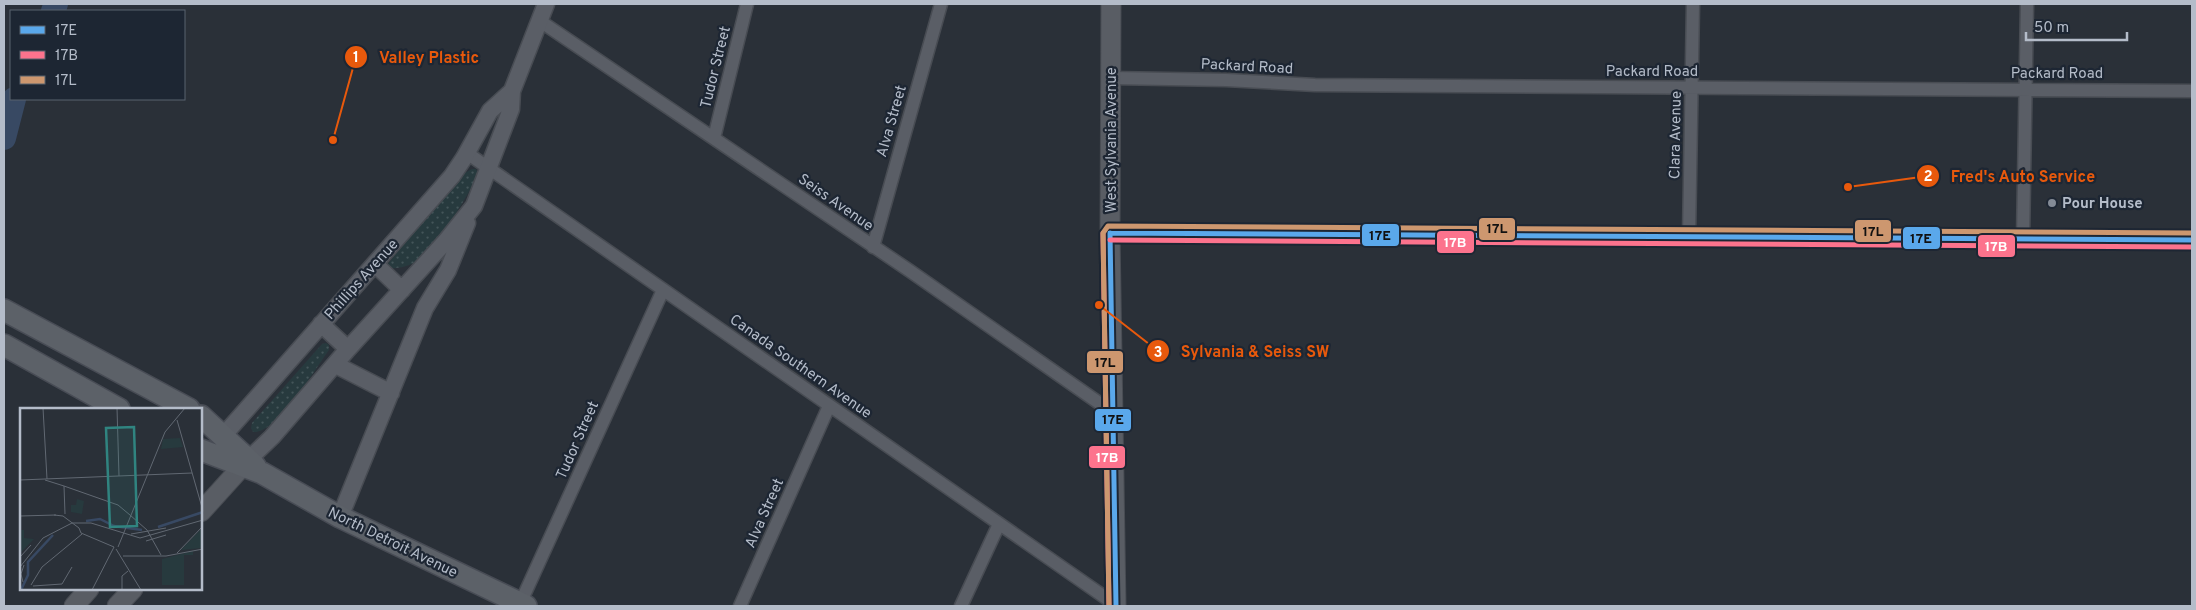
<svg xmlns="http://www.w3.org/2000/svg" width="2196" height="610" font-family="Overpass,sans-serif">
<defs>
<pattern id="green-dots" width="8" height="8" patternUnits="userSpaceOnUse" patternTransform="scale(1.25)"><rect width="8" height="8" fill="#273a3e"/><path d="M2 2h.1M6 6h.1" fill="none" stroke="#445559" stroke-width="1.8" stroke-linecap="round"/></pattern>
</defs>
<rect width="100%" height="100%" fill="#2a3038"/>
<!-- green -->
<path fill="url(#green-dots)" d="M472 169H476L478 174C467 198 439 244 418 260 409 267 397 269 385 268L408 237 461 175Z
M326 343 329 345V350C316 368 276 435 253 432L251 428 252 423 322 344Z"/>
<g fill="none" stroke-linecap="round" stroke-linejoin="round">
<!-- river -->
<path stroke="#384963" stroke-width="24" d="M53 11 56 4
M4 138 14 99"/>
<!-- minor casing -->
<g stroke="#484c53" stroke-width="15">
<path id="minor" d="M540 21 910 271 1112 412
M1111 78 1226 80 1315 85 2192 91
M714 138 747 4
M467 153 1116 605
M1689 236 1693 4
M2023 239 2027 4
M873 247 941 4
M520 604 663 290
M740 606 829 406
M961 606 999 524"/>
</g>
<!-- tertiary casing -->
<g stroke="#484c53" stroke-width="19">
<path id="tertiary" d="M1110 233 2192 240
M375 264 402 290
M321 324 348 349
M336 365 391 393
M223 436 452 176 464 158 490 111 512 91
M248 460 272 437 348 349 446 241 474 206 511 109 512 91 546 4
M340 517 425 308 448 270 467 223"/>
</g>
<!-- secondary casing -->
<g stroke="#484c53" stroke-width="21">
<path id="secondary" d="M1111 4 1110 233 1116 606
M201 512 248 460
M74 606 89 589
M117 606 133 589"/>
</g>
<!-- primary casing -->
<g stroke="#484c55" stroke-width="24">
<path id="primary" d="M4 310 189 409
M4 345 119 409
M201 416 255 466
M201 450 262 473 340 517 526 606"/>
</g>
<!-- minor -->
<use href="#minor" stroke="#5a5e66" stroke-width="12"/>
<!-- tertiary -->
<use href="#tertiary" stroke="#5a5e66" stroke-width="16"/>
<!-- secondary -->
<use href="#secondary" stroke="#595d64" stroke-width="19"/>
<!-- primary -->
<use href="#primary" stroke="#5c6168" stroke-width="21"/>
<!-- bus-1 casing -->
<g stroke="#1d2633" stroke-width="9">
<path id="bus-1" d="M1110 233 2192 240
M1110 233 1116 606"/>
</g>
<!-- bus-2 casing -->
<g stroke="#1d2633" stroke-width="9">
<path id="bus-2" d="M1103 233 1109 606
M1110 240 2192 247"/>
</g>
<!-- bus-3 casing -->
<g stroke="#1d2633" stroke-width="9">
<path id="bus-3" d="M1109 606 1103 233 1108 226 2192 233"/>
</g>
<!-- bus-1 -->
<use href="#bus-1" stroke="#5aa8eb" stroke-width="5"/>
<!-- bus-2 -->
<use href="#bus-2" stroke="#fc738d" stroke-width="5"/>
<!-- bus-3 -->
<use href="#bus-3" stroke="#cd976f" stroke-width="5"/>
</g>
<!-- markers -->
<circle fill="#848b96" stroke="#1d2633" stroke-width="2" cx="2052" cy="203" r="5"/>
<g text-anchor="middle" stroke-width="4.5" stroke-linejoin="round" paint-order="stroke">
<!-- street labels -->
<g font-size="15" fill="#b4bcc9" stroke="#1d2633">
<text transform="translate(1247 66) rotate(3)" y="5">Packard Road</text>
<text transform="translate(715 67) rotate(-76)" y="5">Tudor Street</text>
<text x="1652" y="76">Packard Road</text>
<text x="2057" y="78">Packard Road</text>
<text transform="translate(891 121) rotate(-74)" y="5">Alva Street</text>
<text transform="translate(1675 135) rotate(-89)" y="5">Clara Avenue</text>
<text transform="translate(1111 140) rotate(-90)" y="5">West Sylvania Avenue</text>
<text transform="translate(836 202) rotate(35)" y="5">Seiss Avenue</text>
<text transform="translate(361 279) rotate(-48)" y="5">Phillips Avenue</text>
<text transform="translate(801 366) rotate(35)" y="5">Canada Southern Avenue</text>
<text transform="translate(577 440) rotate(-66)" y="5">Tudor Street</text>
<text transform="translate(764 513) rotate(-66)" y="5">Alva Street</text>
<text transform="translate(393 542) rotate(26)" y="5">North Detroit Avenue</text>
</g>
<!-- poi labels -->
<g font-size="15" font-weight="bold" fill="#b4bcc9" stroke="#1d2633" text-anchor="start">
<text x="2062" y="208">Pour House</text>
</g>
</g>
<!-- overview -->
<g transform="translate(20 408)">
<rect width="182" height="182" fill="#2a3038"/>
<path d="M0 122H4V130L14 131 0 145ZM173 143V147H164V177H142V151Z" fill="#273a3e"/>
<path d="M160 30 163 39 141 41 143 31Z" fill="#273a3e"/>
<path d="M57 91 64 93 62 106 51 104V97H56ZM182 120V140L161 142Z" fill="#273a3e"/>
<path fill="none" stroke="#384963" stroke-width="2.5" d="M66 113 80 111 94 118 122 122M138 119 183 104M1 182 8 167V154L33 127"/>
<path fill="none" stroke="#616872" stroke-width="1" d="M23 0 27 71M97 0 99 68M157 12 183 103M0 72 172 65M25 72 44 78 45 106M44 78 98 97 110 107M34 107 43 108 59 120 61 125 94 139M110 107 127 122 141 147M0 108 36 107M111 126 146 120M126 133 146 127M98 139 145 24 165 0M96 141 121 182M157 145 183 118M103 148H146L183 141M0 149 11 137M0 159 23 130 52 115H71L120 130 183 112M3 174 1 166 4 157M11 177 22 159 62 126M13 178 42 176 52 159M72 182 94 139M102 182V168L108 163"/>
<path fill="#308480" fill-opacity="0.15" stroke="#308480" stroke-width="2.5" d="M114 19 117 118 90 119 86 20Z"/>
<rect width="182" height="182" fill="none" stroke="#b4bcc9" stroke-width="2.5"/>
</g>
<!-- callouts -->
<path fill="none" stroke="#e8590c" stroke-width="2" d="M333 140L356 57M1848 187L1928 176M1099 305L1158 351"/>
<g fill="#e8590c" stroke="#1d2633" stroke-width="2">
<circle cx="333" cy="140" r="5"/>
<circle cx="1848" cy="187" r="5"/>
<circle cx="1099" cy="305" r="5"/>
<circle cx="356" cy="57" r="12"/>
<circle cx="1928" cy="176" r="12"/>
<circle cx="1158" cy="351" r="12"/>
</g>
<g font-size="15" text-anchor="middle" font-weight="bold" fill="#fff">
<text x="356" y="62">1</text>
<text x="1928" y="181">2</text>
<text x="1158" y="357">3</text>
</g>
<g font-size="16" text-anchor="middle" font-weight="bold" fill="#e8590c" stroke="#1d2633" stroke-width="4.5" stroke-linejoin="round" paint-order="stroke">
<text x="429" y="63">Valley Plastic</text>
<text x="2023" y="182">Fred's Auto Service</text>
<text x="1255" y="357">Sylvania &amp; Seiss SW</text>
</g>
<g stroke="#1d2633" stroke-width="2">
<rect x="1478" y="217" width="38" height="24" rx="5" fill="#cd976f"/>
<rect x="1854" y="219" width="38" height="24" rx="5" fill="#cd976f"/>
<rect x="1361" y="223" width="39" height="24" rx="5" fill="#5aa8eb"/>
<rect x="1902" y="226" width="39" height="24" rx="5" fill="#5aa8eb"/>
<rect x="1436" y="230" width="39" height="24" rx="5" fill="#fc738d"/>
<rect x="1977" y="234" width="39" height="24" rx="5" fill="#fc738d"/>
<rect x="1086" y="350" width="38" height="24" rx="5" fill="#cd976f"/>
<rect x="1094" y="408" width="38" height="24" rx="5" fill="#5aa8eb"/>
<rect x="1088" y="445" width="38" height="24" rx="5" fill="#fc738d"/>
</g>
<g font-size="14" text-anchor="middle" font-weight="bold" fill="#fff">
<text x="1455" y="247">17B</text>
<text x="1996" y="251">17B</text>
<text x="1107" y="462">17B</text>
</g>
<g font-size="14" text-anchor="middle" font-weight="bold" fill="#111">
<text x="1497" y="233">17L</text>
<text x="1873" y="236">17L</text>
<text x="1380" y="240">17E</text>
<text x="1921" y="243">17E</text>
<text x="1105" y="367">17L</text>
<text x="1113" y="424">17E</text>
</g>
<!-- border -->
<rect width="2196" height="610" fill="none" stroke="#b4bcc9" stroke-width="10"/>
<!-- legend -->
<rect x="10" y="10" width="175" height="90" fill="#1d2633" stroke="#59626f"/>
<rect x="20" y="26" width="25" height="8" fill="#5aa8eb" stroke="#59626f"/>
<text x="55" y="35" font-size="15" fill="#b4bcc9">17E</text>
<rect x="20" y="51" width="25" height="8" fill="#fc738d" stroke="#59626f"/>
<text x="55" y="60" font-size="15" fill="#b4bcc9">17B</text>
<rect x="20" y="76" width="25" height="8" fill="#cd976f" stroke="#59626f"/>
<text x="55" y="85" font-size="15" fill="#b4bcc9">17L</text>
<!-- scale -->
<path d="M2026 32v8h101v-8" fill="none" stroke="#b4bcc9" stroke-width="2.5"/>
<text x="2034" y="32" font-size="15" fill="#b4bcc9" stroke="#1d2633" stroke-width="4" paint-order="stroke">50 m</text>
</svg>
